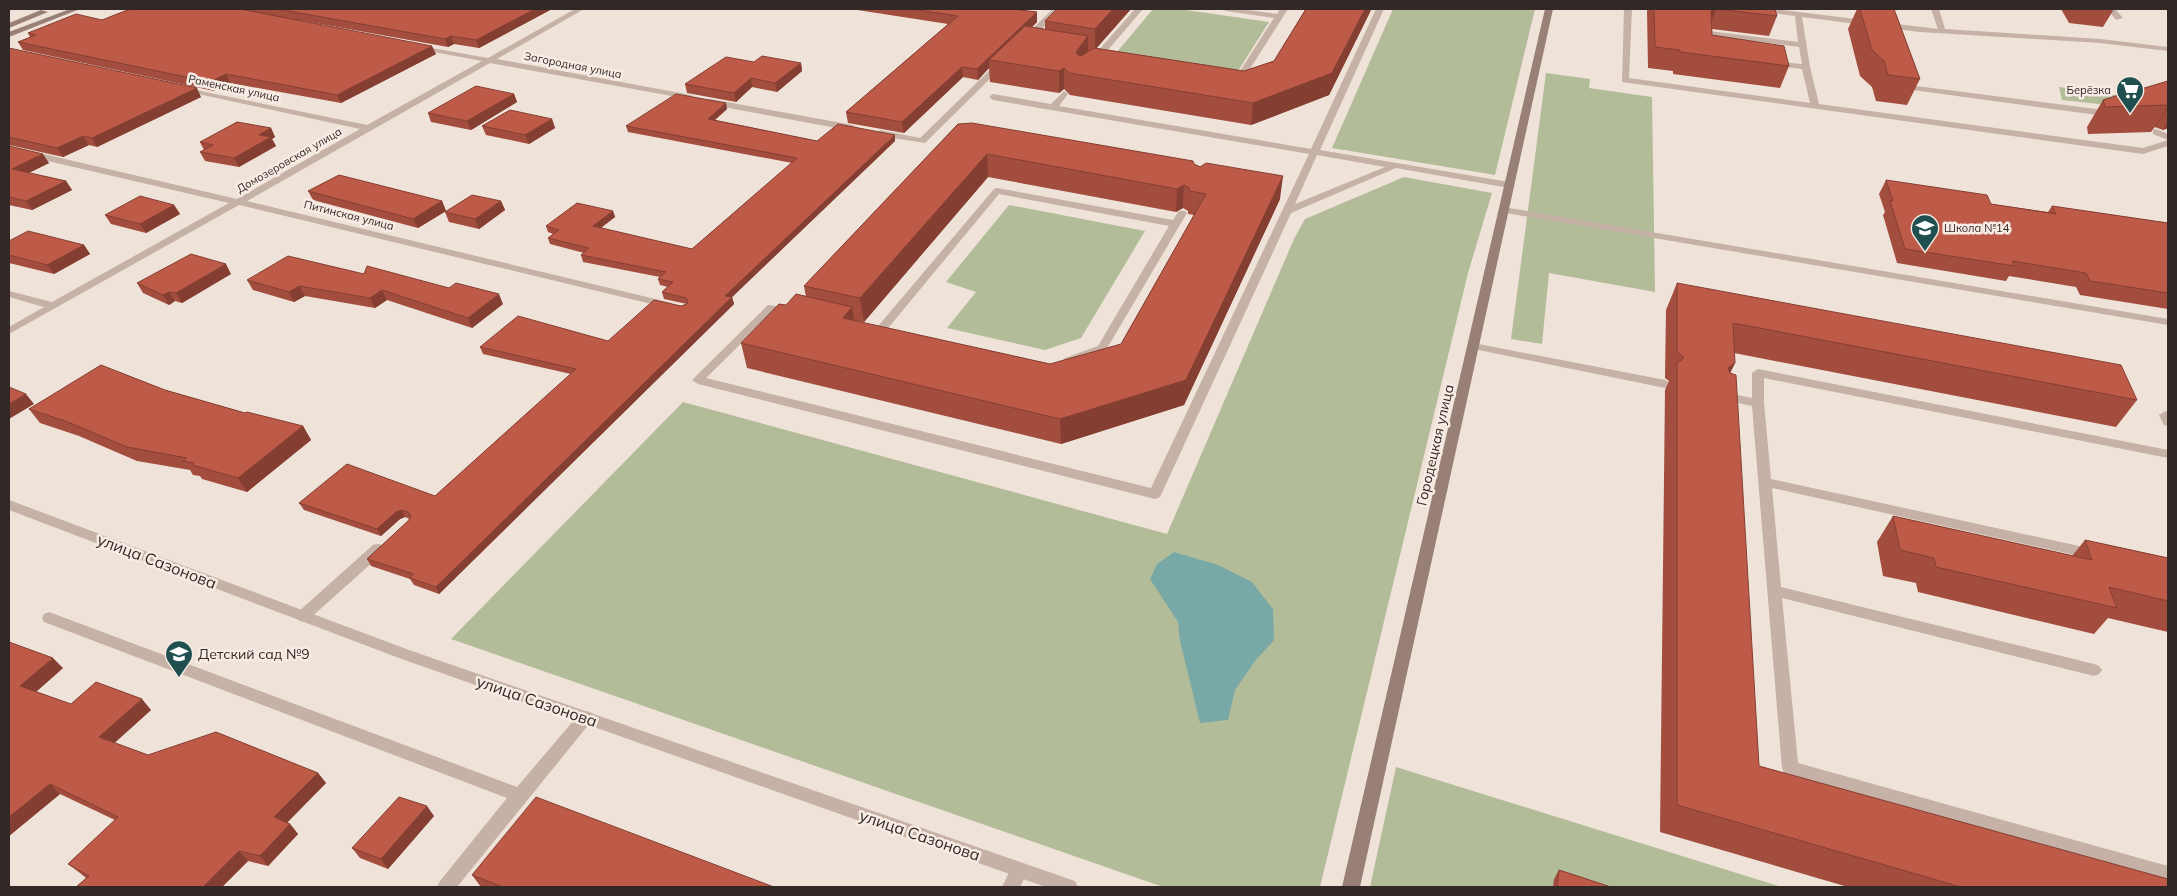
<svg xmlns="http://www.w3.org/2000/svg" width="2177" height="896" font-family="Mulish,sans-serif">
<rect width="100%" height="100%" fill="#efe2d8"/>
<!-- green -->
<path fill="#b3bc99" d="M1153 9H1179L1269 22 1238 71 1107 64Z
M1393 9H1535L1495 175 1332 148Z
M1546 73 1590 79 1589 88 1652 97 1655 292 1549 273 1542 344 1511 339Z
M2059 87 2155 101 2119 111 2099 104 2062 100Z
M1404 177 1492 193 1468 273 1320 887H1163L451 639 683 402 1167 534 1294 239 1305 219Z
M1009 205 1145 231 1081 338 1045 350 947 328 976 292 946 282Z
M1396 767 1782 887H1370Z"/>
<!-- water -->
<path fill="#79a9a7" d="M1174 552 1218 565 1252 582 1273 609 1274 640 1255 661 1235 690 1228 720 1200 723 1180 641 1178 622 1150 579 1157 564Z"/>
<g fill="none" stroke-linecap="round" stroke-linejoin="round">
<!-- lane -->
<path fill="#c5b1a5" fill-rule="evenodd" d="M1135 9H1143L1102 57 1087 55V51L1097 52Z
M1222 9H1241L1277 14 1280 9H1288L1246 75 1228 78 1224 76 1240 71 1274 18 1226 11Z
M1376 9H1384L1320 150 1509 182 1514 185 1509 188 1396 168 1291 213 1160 497 1155 499 698 384 692 380 768 305 791 308 796 311 795 313 774 311 706 378 1151 488 1309 154 993 100 989 97 993 94 1051 104 1064 91 1068 94 1059 106 1311 149ZM1317 155 1385 167 1295 204Z
M1624 9H1632L1629 78 1810 103 1802 69 1771 65 1767 63 1771 61 1802 64 1799 47 1713 36V46L1709 48 1705 46V33L1709 31 1798 42 1795 16 1758 11 1754 9H1774L1938 29 1931 9H1939L1945 29 2100 39 2168 47V51L2100 43 1920 32 1802 17 1810 67 1819 104 2143 148 2168 140V146L2143 154 1622 82Z
M2107 9H2115L2123 18 2116 20Z
M1905 73H1911L1916 86 2112 111 2116 114 2112 117 1913 90 1909 88 1904 75Z
M2156 129 2168 134V140L2153 134V130Z
M997 188 1173 220 1179 211H1185L1187 213 1106 350 1069 364 1063 360 1065 358 1098 346 1169 226 999 194 884 333H876L874 331 994 189Z
M1503 207 2168 319V325L1500 212 1498 210Z
M1473 343 1665 380 1671 384 1665 388 1469 348 1467 346 1469 344Z
M1758 369 2168 450V458L1764 378V403L1771 479 2093 549 2098 550 2100 554 2098 558 2093 559 1772 488 1781 587 2094 664 2099 666 2102 670 2099 674 2094 676 1782 598 1798 763 2168 866V882L1784 773 1782 768 1752 406 1719 399 1717 396 1723 392 1752 398V373Z
M2165 411 2168 412V426L2164 425 2159 415Z
M378 544 383 545 385 549 383 553 308 620 303 622 298 620 296 616 298 612 373 545Z
M49 612 517 787 580 713 586 711 592 713 594 718 457 887H437L440 881 507 798 44 622 42 618 44 614Z
M1019 862 1025 864 1028 870 1020 887H1002L1013 864Z"/>
<!-- street -->
<path fill="#c5b1a5" fill-rule="evenodd" d="M575 9H584L497 59 691 95 695 98 694 100 490 63 247 201 672 303 673 305 672 307 668 308 239 205 9 334V327L44 307 9 297V291L52 302 229 203 9 152V146L237 199 360 129 184 91H181V87L367 125 482 61 418 49 414 47 415 45 488 58Z
M1053 9H1061L1029 42H1023V38Z
M998 62 1005 64 925 143 880 136 876 133 880 130 920 138Z
M710 99 853 125 857 128 853 131 707 104 706 102Z
M9 500 409 650 1069 879 1075 881 1078 887H1046L399 658 9 510Z"/>
<!-- secondary -->
<path fill="#998077" fill-rule="evenodd" d="M70 9H80L9 37V32Z
M1545 9H1553L1360 887H1342Z
M41 10 48 12 9 28V23Z"/>
</g>
<!-- wall -->
<path fill="#a34d3e" fill-rule="evenodd" d="M130 9H552L479 48 454 44 448 47 298 20 436 54 341 103 230 83 214 91 23 50 18 42 30 37 28 33 102 20Z
M851 9H1012L1037 12V22L1032 27 1045 29V21L1057 9H1131L1096 48 1244 71 1274 61 1305 10 1295 9H1371L1370 12 1329 95 1251 125 1070 95 1064 89 1059 93 990 82 989 68 978 80 963 77 904 133 848 123 846 112 948 24Z
M1648 9H1775L1777 16 1769 36 1712 29V35L1789 66 1780 88 1673 74V71L1648 68 1647 11Z
M1857 9H1894L1920 79 1907 105 1876 101 1872 87 1860 76 1848 29Z
M2061 9H2114L2103 27 2069 23Z
M9 48 201 97 97 147 89 145 63 157 9 145Z
M754 62 801 63 802 71 777 92 752 87 736 102 687 93 685 84Z
M2168 81V128L2163 130 2155 127 2154 128 2151 132 2088 134 2087 127 2103 100 2137 94 2141 89Z
M514 94 517 102 471 130 431 122 428 113Z
M727 109 715 120 817 141H895L732 297 734 304 439 594 414 585 410 579 371 566 367 559 408 521 410 519 405 517 400 519 381 536 304 510 299 503 435 496 571 374 483 354 480 347 608 341 681 306 687 304 664 299 662 292 668 287 660 285 658 279 660 277 583 262 581 255 584 253 550 244 548 238 553 234 548 232 546 226 613 211 615 217 601 228 692 249 792 163 628 132 626 126Z
M552 119 555 128 529 144 486 135 482 126Z
M958 124 1194 164 1280 199 1184 405 1061 444 747 368 741 343 786 305 806 297 804 286ZM988 177 1176 212 1183 208 1188 211V214L1194 215 1121 344 1050 364 855 321 864 322Z
M271 128 275 137 272 139 276 146 239 167 205 161 200 152 204 150 200 142Z
M9 146 49 163 29 173 66 181 72 190 32 210 9 205Z
M1886 180 1991 204 2048 212 2052 206 2168 223V309L2080 295 2076 287 2009 276 2006 281 1897 263 1883 215 1885 212 1879 194Z
M308 191 442 201 446 211 418 228 313 200Z
M501 201 505 210 479 229 449 222 445 212Z
M174 205 180 214 146 233 111 224 105 215Z
M9 241 84 245 90 254 54 274 9 263Z
M231 274 182 303 175 301 169 305 143 293 137 283Z
M364 274 503 304 472 328 387 300 375 308 305 296 294 302 253 290 247 280Z
M1677 283 2137 400 2116 427 1734 353 1735 363 1730 373 1759 766 2168 887H1848L1660 832 1665 390 1669 381 1665 378 1666 310Z
M165 390 245 413 303 426 311 440 247 492 202 479 200 476 193 475 190 470 137 461 79 436 40 423 29 409Z
M1893 516 2072 556 2085 540 2168 558V632L2108 618 2094 634 1918 592 1916 583 1883 576 1877 542Z
M9 642 63 668 36 692 71 704 151 710 114 743 148 755 318 773 326 783 287 822 290 824 298 834 268 866 248 861 222 887H76L86 878 80 873 68 864 115 820 60 794 9 836Z
M434 816 388 869 360 858 352 848Z
M1559 870 1611 887H1553L1554 879Z
M472 875 774 887H481Z"/>
<!-- shaded-wall -->
<path fill="#843f32" d="M535 9H552L479 48 476 40Z
M1113 9H1131L1095 50V29Z
M1365 9H1371L1370 12 1329 95 1251 125 1253 103Z
M1716 9 1709 29 1711 11Z
M1037 12V22L996 61 989 60V68L978 80 977 69Z
M451 36 454 44 448 47 445 39Z
M1088 36V57L1077 73 1076 52Z
M432 46 436 54 341 103 337 95Z
M801 63 802 71 777 92 775 83Z
M962 67 963 77 904 133 902 122Z
M1064 68V89L1059 93V71Z
M226 74 230 83 214 91 210 82Z
M751 78 752 87 736 102 734 93Z
M197 88 201 97 97 147 92 138Z
M514 94 517 102 471 130 467 121Z
M726 103 727 109 709 125 708 119Z
M2168 106V108L2155 127 2154 128Z
M552 119 555 128 529 144 525 135Z
M2168 121V128L2163 130Z
M271 128 275 137 272 139 276 146 239 167 234 158 259 135Z
M895 135V141L727 302 725 296Z
M83 136 89 145 63 157 57 148Z
M43 154 49 163 18 178 12 169Z
M987 154 988 177 864 322 860 298Z
M1283 176 1280 199 1184 405 1061 444 1060 419Z
M66 181 72 190 32 210 26 201Z
M1184 185 1183 208 1176 212 1177 189Z
M442 201 446 211 418 228 413 219Z
M501 201 505 210 479 229 475 219Z
M174 205 180 214 146 233 140 224Z
M613 211 615 217 595 232 593 226Z
M84 245 90 254 54 274 47 265Z
M226 264 231 274 182 303 176 293Z
M299 286 305 296 294 302 289 292Z
M382 290 387 300 375 308 370 298Z
M169 292 175 301 169 305 163 295Z
M499 294 503 304 472 328 468 318Z
M732 297 734 304 439 594 436 587Z
M852 307 856 331 843 318Z
M1735 363 1722 390 1728 368Z
M26 394 34 404 9 419V404Z
M303 426 311 440 247 492 238 478Z
M402 510 405 517 400 519 381 536 377 529 396 512Z
M53 658 63 668 30 697 20 686Z
M142 699 151 710 109 748 99 737Z
M318 773 326 783 283 827 274 817Z
M50 784 60 794 9 836V817Z
M427 806 434 816 388 869 381 859Z
M290 824 298 834 268 866 260 856Z
M239 851 248 861 222 887H203Z"/>
<!-- building -->
<path fill="#bd5a48" stroke="#843f32" d="M130 9H240L432 46 337 95 226 74 210 82 18 42 36 35 28 33 76 14 102 20Z
M277 9H535L476 40 451 36 445 39Z
M912 9H1012L1037 12 977 69 962 67 902 122 846 112 958 16Z
M1057 9H1113L1095 29 1045 21Z
M1306 9H1365L1332 73 1253 103 1069 73 1064 68 1059 71 989 60 1025 26 1088 36 1076 52 1077 54 1081 56 1094 48 1244 71 1274 61Z
M1654 9H1775L1777 16 1716 9 1711 11 1712 35 1784 46 1789 66 1680 52V50L1655 47Z
M1860 9H1894L1920 79 1888 75 1884 61 1872 50Z
M9 48 197 88 92 138 83 136 57 148 9 137Z
M762 56 801 63 775 83 751 78 734 93 685 84 726 57 754 62Z
M2168 81V105L2105 107 2103 100 2128 92 2139 94 2141 89Z
M476 86 514 94 467 121 428 113Z
M676 94 726 103 708 119 817 141 838 124 895 135 725 296 732 297 436 587 410 578 414 574 367 559 408 521 411 516 408 512 402 510 396 512 377 529 299 503 347 464 435 496 576 369 480 347 518 316 608 341 654 300 681 306 687 304 688 301 686 298 662 292 673 282 658 279 666 272 581 255 589 248 548 238 559 230 546 226 577 203 613 211 593 226 692 249 797 158 626 126Z
M510 110 552 119 525 135 482 126Z
M237 122 271 128 259 135 271 137 234 158 200 152 213 145 200 142Z
M972 123 1193 161 1194 164 1200 167 1206 163 1283 176 1186 380 1060 419 741 343 779 304 786 305 796 294 852 307 843 318 1050 364 1121 344 1206 194 1190 191 1189 188 1184 185 1177 189 987 154 860 298 804 286 958 124Z
M9 146 43 154 12 169 66 181 26 201 9 197Z
M339 175 442 201 413 219 308 191Z
M1886 180 1987 195 1991 204 2056 214 2052 206 2168 223V293L2090 281 2086 273 2012 261 2015 266 1905 249 1890 201H1893Z
M472 195 501 201 475 219 445 212Z
M140 196 174 205 140 224 105 215Z
M28 231 84 245 47 265 9 255V241Z
M191 254 226 264 176 293 169 292 163 295 137 283Z
M288 256 364 274 367 266 449 288 456 283 499 294 468 318 382 290 370 298 299 286 289 292 247 280Z
M1677 283 2121 365 2137 400 1733 323 1735 363 1728 368 1730 373 1736 375 1759 766 2168 879V887H1961L1677 805V363L1684 358 1677 351Z
M101 365 165 390 245 413 247 412 303 426 238 478 192 465 194 463 183 461 187 458 127 447 68 422 29 409Z
M9 387 26 394 9 404Z
M1893 516 2092 560 2085 540 2168 558V601L2109 587 2117 608 1936 567 1934 558 1900 550Z
M9 642 53 658 20 686 71 704 96 682 142 699 99 737 148 755 216 732 318 773 274 817 290 824 260 856 239 851 203 887H76L89 876 68 864 118 817 50 784 9 817Z
M399 797 427 806 381 859 352 848Z
M536 797 774 887H503L472 875Z
M1559 870 1611 887H1557Z"/>
<!-- icons -->
<defs>
<g id="supermarket-pin" transform="scale(1.4375)"><path d="M0 17L-7.5 6A9.5 9.5 0 1 1 7.5 6Z" fill="#1f504f" stroke="#f7ece3"/><path d="M-6-5.5h2.5l.6 2H6L4.5 2H-2.5L-4.4-4H-6ZM-1.5 3.2a1.3 1.3 0 1 0 .1 0ZM3 3.2a1.3 1.3 0 1 0 .1 0Z" fill="#fff"/></g>
<g id="school-pin" transform="scale(1.4375)"><path d="M0 17L-7.5 6A9.5 9.5 0 1 1 7.5 6Z" fill="#1f504f" stroke="#f7ece3"/><path d="M0-5L7-2L0 1L-7-2ZM-4 1L0 2.5L4 1V4Q0 6-4 4Z" fill="#fff"/></g>
</defs>
<g fill-rule="evenodd">
<use href="#supermarket-pin" x="2130" y="90"/>
<use href="#school-pin" x="1925" y="228"/>
<use href="#school-pin" x="179" y="654"/>
</g>
<g text-anchor="middle" stroke-width="5" stroke-linejoin="round" paint-order="stroke">
<!-- far-street labels -->
<g font-size="11" fill="#322826" stroke="#f7ece3">
<text transform="translate(573 65) rotate(11)" y="4">Загородная улица</text>
<text transform="translate(234 88) rotate(12)" y="4">Раменская улица</text>
<text transform="translate(289 160) rotate(-30)" y="4">Домозеровская улица</text>
<text transform="translate(349 215) rotate(14)" y="4">Питинская улица</text>
</g>
<!-- far-poi labels -->
<g font-size="11" fill="#322826" stroke="#f7ece3" text-anchor="end">
<text x="2111" y="94">Берёзка</text>
<text x="1944" y="232" text-anchor="start">Школа №14</text>
</g>
<!-- street labels -->
<g font-size="14" fill="#322826" stroke="#f7ece3">
<text transform="translate(1435 445) rotate(-77)" y="5">Городецкая улица</text>
</g>
<!-- poi labels -->
<g font-size="14" fill="#322826" stroke="#f7ece3" text-anchor="start">
<text x="198" y="659">Детский сад №9</text>
</g>
<!-- near-street labels -->
<g font-size="16" fill="#322826" stroke="#f7ece3">
<text transform="translate(157 561) rotate(21)" y="6">улица Сазонова</text>
<text transform="translate(537 701) rotate(19)" y="6">улица Сазонова</text>
<text transform="translate(920 835) rotate(19)" y="6">улица Сазонова</text>
</g>
</g>
<!-- border -->
<rect width="2177" height="896" fill="none" stroke="#322826" stroke-width="20"/>
</svg>
